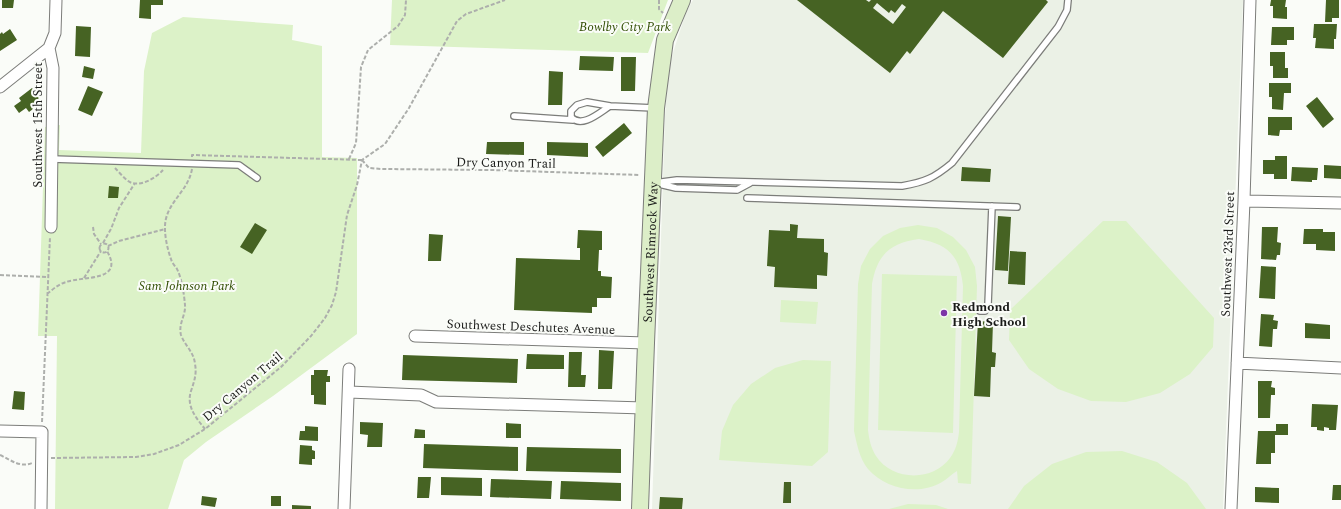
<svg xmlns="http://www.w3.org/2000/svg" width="1341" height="509" font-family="Spectral,serif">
<rect width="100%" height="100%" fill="#fafcf8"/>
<!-- built -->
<path fill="#ebf1e6" d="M693 0H1243L1223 509H652L665 117 667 84 671 59 686 12Z"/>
<!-- green -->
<path fill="#dcf2c8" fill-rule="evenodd" d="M392 0H668L648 53 390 45Z
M183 17 293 25 292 40 322 46V157L357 158V334L273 396 206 442 184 460 168 509H55L57 336H38L45 127 60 125 59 150 141 153 144 71 152 33Z
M1103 221H1126L1214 318 1213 347 1190 374 1160 393 1126 402 1091 401 1058 389 1029 369 1009 340 1010 310Z
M918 225 937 228 953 237 966 250 975 267 977 286 971 484 958 483 957 471C952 474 947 479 942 482 919 496 885 489 868 469 859 458 857 444 854 431L858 284 861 266 870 249 883 236 900 228ZM919 239C948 244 960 256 963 286L959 432C958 441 956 450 950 458 933 482 892 481 876 456 871 448 869 439 868 430L872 284C877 255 890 243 919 239Z
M882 274 957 276 953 433 878 430Z
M781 300 818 302 816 324 780 322Z
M803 360 831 361 828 452 812 466 719 460 722 431 733 405 751 384 775 368Z
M1122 451 1157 462 1187 483 1206 509H1008L1024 486 1052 464 1086 452Z
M908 504 936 505 948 509H889Z"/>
<!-- building -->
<path fill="#466323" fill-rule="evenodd" d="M2 0H14L13 8H2Z
M140 0H163V5H151V19L139 18Z
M797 0H866L869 2 871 0H1046L1048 2 1003 58 943 11 910 54 907 51 890 73ZM877 3 889 13 891 10 895 13 902 4 906 7 893 24 873 8Z
M1271 0H1286L1285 7H1287V19L1273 18V6H1270Z
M1326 0H1339V18H1332V22H1325Z
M1314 24H1337L1336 39H1334V49L1315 48 1316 38H1313Z
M76 26 91 27 90 57 75 56Z
M1272 27H1294V40H1287V45H1271Z
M10 29 17 40 0 51V34L2 32 3 34Z
M1270 52H1285V68H1288V78H1273V66H1270Z
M580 56 614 57 613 71 579 70Z
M621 57H636L635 91H621Z
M84 66 95 69 93 79 82 77Z
M549 71 563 72 562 105H548Z
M1269 83H1291V93H1284L1283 110 1272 109V97H1269Z
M88 86 103 92 92 116 78 110Z
M32 88 39 98 34 102 37 106 29 112 26 108 19 113 14 106 21 101 19 98Z
M1317 97 1334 119 1323 128 1306 106Z
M1268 117H1292V130H1280L1279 136 1268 135Z
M624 123 632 133 603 157 595 147Z
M487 142H524V155L486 154Z
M547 142 588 143V157L547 155Z
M1275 156H1287V179H1274V174H1263V160H1275Z
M1324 165 1341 166V179L1324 178Z
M962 167 991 169 990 182 961 181Z
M1292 167 1318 168 1317 180H1312V182L1291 181Z
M109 186 119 187 118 198H108Z
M998 216 1011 217 1008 271 995 270Z
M255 223 267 230 252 254 240 247Z
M790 224 798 225 797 238 824 239V252L828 253 827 276 817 275V289L774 287 775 267 767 266 769 230 790 231Z
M1262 227H1278L1277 242 1281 243 1280 255H1277L1276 260 1261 259Z
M1304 229H1323V232H1335V251L1316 250V244H1303Z
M578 230 602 231V250H599L598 271H601V276L612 277 611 298H597V307H592V313L514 310 516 258 580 260V248H577Z
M429 234 443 235 441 261H428Z
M1010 251 1026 252 1025 285 1008 284Z
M1261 266 1276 267 1275 299 1259 298Z
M1261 314 1274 315 1273 320 1278 321 1277 329H1273L1272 347 1259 346Z
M978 321 993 322 992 352 996 353 995 367H991L990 397 974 396Z
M1305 323 1330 325V339L1305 338Z
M599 350 614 351 612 389H598Z
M569 352H582L581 375H586L585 387H568Z
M527 354 564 355V369H526Z
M403 355 518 359 517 383 402 380Z
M314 370H328L327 376H330V382H326V405L314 404V395H311V375H314Z
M1258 381H1272L1271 387 1275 388V395H1271L1270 418H1258Z
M14 391 25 392 24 410 12 409Z
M1312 404 1338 405 1336 430H1329V428L1324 427V431L1317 430V427H1311Z
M360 422 383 423 382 447H367L368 435 360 434Z
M506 423 521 424V438H506Z
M1276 424H1288V435H1275V453H1271V464H1256L1258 431H1276Z
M305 426 318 427V441L299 440 300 431H305Z
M415 429 425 430V438H414Z
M424 444 518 447V471L423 468Z
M300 445 312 446V450L315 451V459H312V465L299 464Z
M527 447 621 449V473L526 471Z
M418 477H431L429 498H417Z
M441 477 482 478V496L441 495Z
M491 479 552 481 551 499 490 497Z
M561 481 621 483V501L560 499Z
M784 482H791V503H783Z
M1333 485H1341V500H1332Z
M1255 487 1279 488V503L1255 502Z
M202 496 217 498 215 507 201 505Z
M271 496H281V506H271Z
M660 497 683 498 682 509H659Z
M292 505 311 506V509H292Z"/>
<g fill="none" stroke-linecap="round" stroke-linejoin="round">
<!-- lane casing -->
<g stroke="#7c7d7a" stroke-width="8">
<path id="lane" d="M587 102 610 106C600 112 582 129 571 117V111L577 105Z
M610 106 654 108
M514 116 573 120
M52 159 239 165 257 178
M654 183 677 180 902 186C925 182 934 178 952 163L1058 27 1067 10 1068 0
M659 184 676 188 737 190 750 183
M747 198 1017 207
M980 311H985L988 305 992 206"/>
</g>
<!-- street casing -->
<g stroke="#7c7d7a" stroke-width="13">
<path id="street" d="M0 87 49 48
M1244 201 1341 203
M51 227 53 68 49 48 55 33 56 0
M415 336 646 343
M1237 363 1341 368
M349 392 421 395 436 402 644 408
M0 431 42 432 41 509
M344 509 349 369
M1231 509 1244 201 1250 0"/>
</g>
<!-- secondary casing -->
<g stroke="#7c7d7a" stroke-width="18">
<g id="secondary">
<path id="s1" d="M640 509 646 343 656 108 665 40 682 0"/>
</g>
</g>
<!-- path -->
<path stroke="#adafac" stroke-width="2" stroke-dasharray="4 2" stroke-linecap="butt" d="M659 0V9L663 13
M192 157V155L362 160
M349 159 356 143 361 67 368 50 398 26 405 15 406 0
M362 160 369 168 381 169 492 170 640 175
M115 168C120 173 126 181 132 183 143 186 157 177 163 170
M192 169C188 193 164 203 165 229 165 238 168 251 171 259 172 263 175 266 177 269 182 279 184 294 185 305 186 315 178 324 181 335 185 346 194 352 195 364 197 374 194 382 191 391 186 406 196 418 205 429
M93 227 94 234 101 244
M103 243 111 229 119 208 135 183
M99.5 248a4.5 4.5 0 1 1 9 0a4.5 4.5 0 1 1-9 0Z
M108 246 119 241 165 229
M0 275 49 277
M84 278 101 251
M47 294C53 289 59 284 66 282 83 276 125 282 107 251
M42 422 50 237
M0 455C11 460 20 468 32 463
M51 458 136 457 154 454 179 445 205 429 281 367 311 336 325 318 332 305 336 292 347 215 357 185 362 160 385 144 409 108 457 21 466 14 505 0"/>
<!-- lane -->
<use href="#lane" stroke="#fff" stroke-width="5.5"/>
<!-- street -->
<use href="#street" stroke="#fff" stroke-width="11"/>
<!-- secondary -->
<use href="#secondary" stroke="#dceec8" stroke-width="16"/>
</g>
<!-- markers -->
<circle fill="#7d35a7" stroke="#fafcf8" stroke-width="1.5" cx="944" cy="313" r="4"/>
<g text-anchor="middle" stroke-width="4" stroke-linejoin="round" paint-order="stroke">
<!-- park labels -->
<g font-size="13" font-style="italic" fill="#324f04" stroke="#fafcf8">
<text x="625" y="31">Bowlby City Park</text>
<text x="187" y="290">Sam Johnson Park</text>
</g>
<!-- street labels -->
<g font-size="13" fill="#1a1b19" stroke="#fafcf8">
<text transform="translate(37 125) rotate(-90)" y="5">Southwest 15th Street</text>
<text transform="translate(506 162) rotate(1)" y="5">Dry Canyon Trail</text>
<text dy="5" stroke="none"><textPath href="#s1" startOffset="257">Southwest Rimrock Way</textPath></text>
<text transform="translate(1227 254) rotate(-88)" y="5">Southwest 23rd Street</text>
<text transform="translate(531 326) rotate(2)" y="5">Southwest Deschutes Avenue</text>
<text transform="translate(242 386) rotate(-40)" y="5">Dry Canyon Trail</text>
</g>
<!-- poi labels -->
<g font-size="13" font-weight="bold" fill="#1a1b19" stroke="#fafcf8" text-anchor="start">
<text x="952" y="311">Redmond<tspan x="952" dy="15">High School</tspan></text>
</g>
</g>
</svg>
